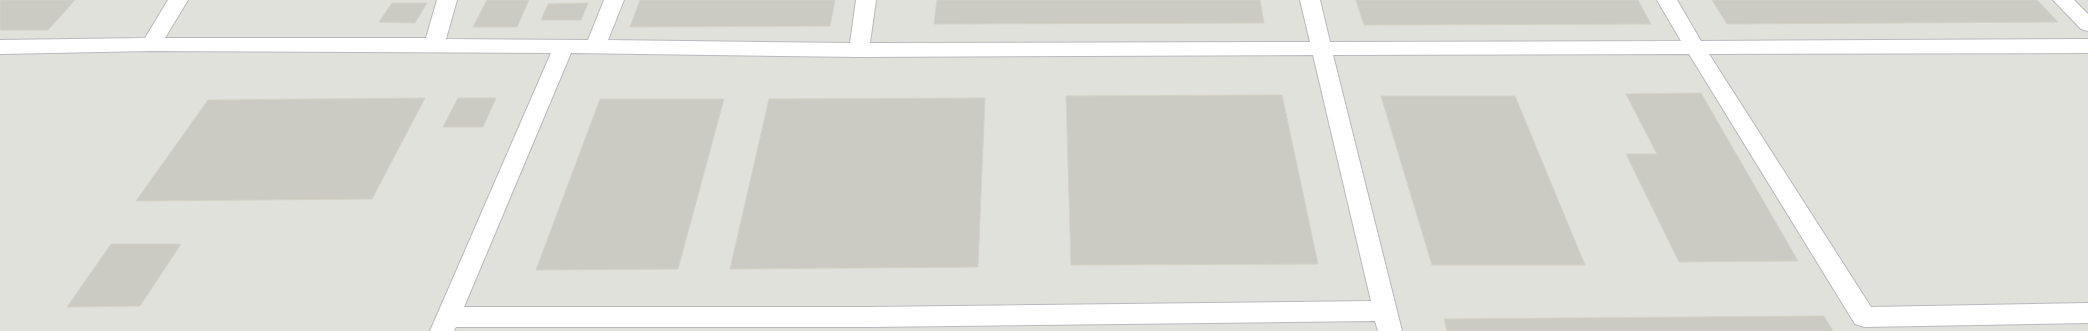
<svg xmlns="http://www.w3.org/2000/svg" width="2088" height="331" font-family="'PT Sans',sans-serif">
<rect width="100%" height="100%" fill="#f0efe7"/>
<!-- industrial -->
<path fill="#e1e1db" d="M0 0H2088V331H0Z"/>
<!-- building -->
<path fill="#cbcac3" stroke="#d4d2c5" d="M0 0H75L48 30H0Z
M487 0H529L517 27H473Z
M640 0H835L830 26 630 27Z
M937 0H1260L1264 23 934 24Z
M1356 0H1638L1651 24 1364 25Z
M1712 0H2037L2058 22 1727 24Z
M392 3H427L415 23 379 22Z
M588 3 581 20H541L548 4Z
M1701 93 1798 261 1679 262 1626 154H1657L1626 94Z
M1282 95 1318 264 1071 265 1066 96Z
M1381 96H1515L1585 265H1432Z
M425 98 372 199 136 201 208 100Z
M458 98H496L483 127H443Z
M985 98 978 267 730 269 769 99Z
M600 99H724L678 269 536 270Z
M111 244H181L140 306 67 307Z
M1824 316 1833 331H1447L1444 319Z"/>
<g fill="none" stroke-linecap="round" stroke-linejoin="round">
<!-- minor casing -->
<g stroke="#b9babf" stroke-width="2">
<path id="minor" d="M168 0H188L165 38H426L437 0H457L446 39 588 40 604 0H624L608 40 850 43 856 0H876L870 43 1310 42 1300 0H1320L1330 42 1681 41 1657 0H1677L1701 41 2088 39V53L1709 54 1871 307 2088 303V323L1864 327 1855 324 1689 54 1333 55 1402 331H1378L1375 321 870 327H456L454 331H430L551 53 151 51 0 54V40L145 38ZM571 53 859 57 1313 55 1371 301 870 307H464Z
M2053 0H2074L2088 14V31L2081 29Z"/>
</g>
<!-- minor -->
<use href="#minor" fill="#fff" fill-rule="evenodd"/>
</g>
</svg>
